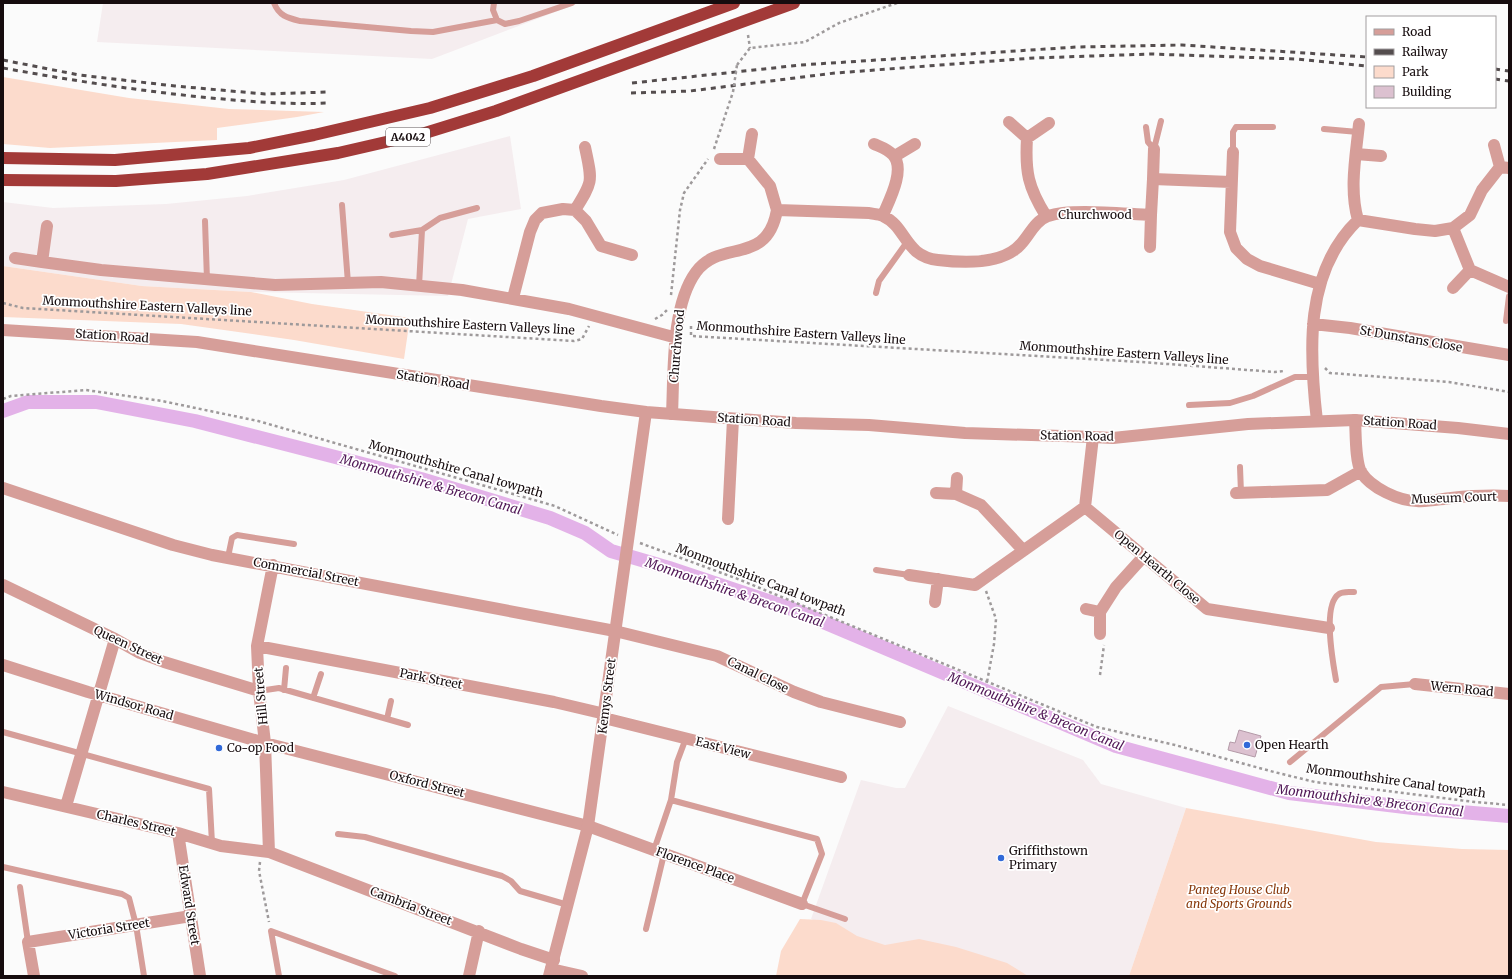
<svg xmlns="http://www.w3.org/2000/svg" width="1512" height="979" font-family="Merriweather,serif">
<rect width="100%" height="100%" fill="#fbfbfb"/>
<!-- built -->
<path fill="#f5edef" d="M103 3H579L432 59 97 42Z
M510 136 521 209 468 219 448 296 251 292 142 286 3 266V202L53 208 166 204 247 196 344 180Z
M948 706 1083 760 1101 784 1186 808 1129 976H998L906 959 811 919 861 780 896 788H905Z"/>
<!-- green -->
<path fill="#fcdbcc" d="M3 77 129 98 229 109 324 112 297 117 217 128V140L50 148 3 144Z
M3 266 142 286 251 292 312 304 410 318 404 359 294 340 181 324 3 317Z
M1186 808 1376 842 1462 849 1509 850V976H1129Z
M800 919 821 920 836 923 857 936 885 945 919 939 956 947 1007 963 1028 976H776L781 951Z"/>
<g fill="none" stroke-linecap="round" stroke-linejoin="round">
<!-- canal -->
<path stroke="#e3b2e8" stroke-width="14" d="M3 411 28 402H96L195 421 421 479 550 518 585 533 611 551 669 568 795 610 1116 746 1289 793 1413 808 1509 816"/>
</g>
<!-- building -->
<path fill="#dcc1d0" stroke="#b49aa8" d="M1239 730 1261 736 1255 757 1228 750 1230 742 1235 743Z"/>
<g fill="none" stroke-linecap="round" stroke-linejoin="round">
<!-- path -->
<path stroke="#9e9a9b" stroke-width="2.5" stroke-dasharray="3 3" stroke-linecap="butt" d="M748 35 750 48
M737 65 750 48 805 42 839 23 897 3
M714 149 733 92
M671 295 680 210 684 193 708 159
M3 303 23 308 574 341 582 339 589 326
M655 319 662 315 667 310
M691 326V336L1141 362 1275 372 1284 371
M1325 368 1330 373 1449 382 1509 392
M3 399 11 396 86 390 162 401 258 421 555 506 618 535
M640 543 738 579 1097 727 1175 745 1274 772 1315 782 1475 802 1509 805
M986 591 996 619 994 644 987 682
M1100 675 1104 645
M260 862 259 871 269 922"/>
<!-- service -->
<path stroke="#d69e99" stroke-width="6" d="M274 3C279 16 288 18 300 21L411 31 433 32 497 20
M494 3 493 10 497 20 505 24 519 21 572 3
M1146 127 1148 142 1154 149
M1324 129 1358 132
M1154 149 1161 121
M1233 152V132L1236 127H1273
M342 205 348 283
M205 221 207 280
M392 235 422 230
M419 286 422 230 440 218 477 208
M876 293 879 281 907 242
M1506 321 1509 296
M1189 405 1230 403 1253 396 1295 377H1313
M1240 467 1241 493
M228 557 232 538 237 535 294 544
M876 570 909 575
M1336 680C1333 663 1322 605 1339 594 1343 591 1349 592 1354 592
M284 690 286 668
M259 691 279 688 408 725
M313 698 321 674
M387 719 391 701
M3 732 209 789 212 843
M1290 762 1381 687 1415 684
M671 800 677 762 686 738
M338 834 365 837 502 876 511 881 520 891 568 905
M654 850 671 800 817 839 822 854 802 904 845 919
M3 867 122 894 129 898 136 925 144 976
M20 887 28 942
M646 929 664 854
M279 976 271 931 395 976"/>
<!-- minor -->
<path stroke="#d69e99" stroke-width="12" d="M1009 122 1027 138 1049 123
M1027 138C1025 172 1028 187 1046 216
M874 144C881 147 888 149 893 155 906 169 889 201 883 215
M1494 145 1500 167 1509 168
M1233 152 1230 232 1236 248 1247 259 1260 266 1320 284
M1356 154 1381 156
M895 156 915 144
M720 159H748L770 186 777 210
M748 159 752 134
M1153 179 1154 149
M575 210C594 180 592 181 585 147
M1358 220C1349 189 1356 155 1359 124
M47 226 42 262 101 270 275 285 381 282 462 290 569 309 677 338
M1453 228 1470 270 1509 287
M1150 247 1151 215
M15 258 42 262
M1453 288 1470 270
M513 298 530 232 535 220 542 213 563 209 575 210 586 221 601 246 632 255
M1313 324 1350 328 1509 355
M672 414C674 372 671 306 696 272 721 238 767 267 777 210L869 213C873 214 879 214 883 216 907 227 904 256 938 260 963 263 1003 265 1021 244 1030 234 1035 221 1048 216 1071 208 1124 214 1151 215L1153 179 1231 182
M1355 420C1356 434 1355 460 1361 472 1371 488 1399 501 1417 501 1428 502 1440 499 1451 498 1470 496 1489 495 1509 496
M1317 421C1309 352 1304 272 1358 220L1415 229 1435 231 1453 228 1470 215 1482 190 1500 167
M1093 437 1085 507 1207 609 1329 628
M3 488 173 545 212 555 615 631 717 656 794 692 821 702 900 722
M936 493 956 494 981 505 1023 550
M1236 493 1327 490 1361 471
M956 494 957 478
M728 519 733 419
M909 575 975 585 1085 507
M3 585 115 639 140 653 164 662 259 691
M935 602 938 579
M1086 609 1100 612
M1100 634V612L1116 587 1144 556
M257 646 554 702 605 714
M3 665 88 692 265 743 588 826 802 904
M1415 684 1509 694
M604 718 841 777
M3 792 178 833 221 846 269 852 521 949 554 960
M66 806 115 639
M178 833 200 976
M269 852 265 743 259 691 257 646 273 565
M551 969 582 976
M34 976 28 942 191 916
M469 976 479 931"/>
<!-- tertiary -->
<path stroke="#d69e99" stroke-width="12" d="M3 330 197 342 601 406 646 412 796 423 869 425 965 433 1093 437 1113 438 1248 424 1355 420 1458 428 1509 434
M549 976 588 826 646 412"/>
<!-- trunk -->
<path stroke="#a23a38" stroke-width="12" d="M3 158 115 160 249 148 314 135 430 108 533 76 734 3
M3 180 116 181 207 174 338 153 425 133 496 111 794 3"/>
<!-- rail -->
<path stroke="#544d4e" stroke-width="3" stroke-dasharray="5 5" stroke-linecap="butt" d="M3 60 79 75 175 86 265 94 329 92
M3 68C69 80 134 90 201 97 243 101 286 105 328 103
M1495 69 1509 71
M1495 79 1509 81
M632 83 801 65 1077 47 1182 45 1367 57
M631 93 690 91 835 73 1034 58 1151 54 1296 59 1367 66"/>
<!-- path-bridge -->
<path stroke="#9e9a9b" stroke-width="2.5" stroke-dasharray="3 3" stroke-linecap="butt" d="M733 92 737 65"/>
</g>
<!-- markers -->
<g fill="#3169d8" stroke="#fff" stroke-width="1.5">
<circle cx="1247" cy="745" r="4"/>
<circle cx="219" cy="748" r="4"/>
<circle cx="1001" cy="858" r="4"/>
</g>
<g text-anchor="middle" stroke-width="3.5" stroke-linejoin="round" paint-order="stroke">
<!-- shield labels -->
<rect fill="#fff" stroke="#5c5556" stroke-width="1" x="386" y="128" width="44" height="18" rx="3"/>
<g font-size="11" font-weight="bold" fill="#160c0e">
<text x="408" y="141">A4042</text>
</g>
<!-- street labels -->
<g font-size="12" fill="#160c0e" stroke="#fff">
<text x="1095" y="219">Churchwood</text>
<text transform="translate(147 306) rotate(3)" y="4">Monmouthshire Eastern Valleys line</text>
<text transform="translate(470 325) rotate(3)" y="4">Monmouthshire Eastern Valleys line</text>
<text transform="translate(801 333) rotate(4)" y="4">Monmouthshire Eastern Valleys line</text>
<text transform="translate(112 336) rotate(4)" y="4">Station Road</text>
<text transform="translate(1411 339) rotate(10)" y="4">St Dunstans Close</text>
<text transform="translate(677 346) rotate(-85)" y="4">Churchwood</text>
<text transform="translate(1124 353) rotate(4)" y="4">Monmouthshire Eastern Valleys line</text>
<text transform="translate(433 380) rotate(9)" y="4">Station Road</text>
<text transform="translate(754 420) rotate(4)" y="4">Station Road</text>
<text transform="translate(1400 423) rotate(4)" y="4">Station Road</text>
<text transform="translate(1077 436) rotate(1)" y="4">Station Road</text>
<text transform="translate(456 469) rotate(16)" y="4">Monmouthshire Canal towpath</text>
<text transform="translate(1454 498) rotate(-2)" y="4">Museum Court</text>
<text transform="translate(1157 567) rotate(40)" y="4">Open Hearth Close</text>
<text transform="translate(306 572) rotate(11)" y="4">Commercial Street</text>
<text transform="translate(761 580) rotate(21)" y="4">Monmouthshire Canal towpath</text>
<text transform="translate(128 645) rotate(25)" y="4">Queen Street</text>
<text transform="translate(758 675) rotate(26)" y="4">Canal Close</text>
<text transform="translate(431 679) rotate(11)" y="4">Park Street</text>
<text transform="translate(1462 689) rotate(6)" y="4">Wern Road</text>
<text transform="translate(261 696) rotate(-95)" y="4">Hill Street</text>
<text transform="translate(607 696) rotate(-83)" y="4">Kemys Street</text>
<text transform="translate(134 705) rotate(16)" y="4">Windsor Road</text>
<text transform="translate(723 748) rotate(14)" y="4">East View</text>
<text transform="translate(1396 781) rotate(8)" y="4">Monmouthshire Canal towpath</text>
<text transform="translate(427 784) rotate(14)" y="4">Oxford Street</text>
<text transform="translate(136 823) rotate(13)" y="4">Charles Street</text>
<text transform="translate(695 865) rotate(20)" y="4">Florence Place</text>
<text transform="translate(189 905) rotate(81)" y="4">Edward Street</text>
<text transform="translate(411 906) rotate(21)" y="4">Cambria Street</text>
<text transform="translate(109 929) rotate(-9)" y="4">Victoria Street</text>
</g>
<!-- poi labels -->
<g font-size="12" fill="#160c0e" stroke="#fff" text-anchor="start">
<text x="1255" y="749">Open Hearth</text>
<text x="227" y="752">Co-op Food</text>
<text x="1009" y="855">Griffithstown<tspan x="1009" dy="14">Primary</tspan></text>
</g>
<!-- park labels -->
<g font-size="12" font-style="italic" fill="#88390b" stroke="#fff">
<text x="1239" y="894">Panteg House Club<tspan x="1239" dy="14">and Sports Grounds</tspan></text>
</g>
<!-- water labels -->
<g font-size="13" font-style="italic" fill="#501756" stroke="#fff">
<text transform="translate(431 484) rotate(16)" y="5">Monmouthshire &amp; Brecon Canal</text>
<text transform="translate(735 592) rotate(19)" y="5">Monmouthshire &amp; Brecon Canal</text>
<text transform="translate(1036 711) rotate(22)" y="5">Monmouthshire &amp; Brecon Canal</text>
<text transform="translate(1370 800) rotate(7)" y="5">Monmouthshire &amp; Brecon Canal</text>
</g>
</g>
<!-- border -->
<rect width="1512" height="979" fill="none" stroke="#160c0e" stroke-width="8"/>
<!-- legend -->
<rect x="1366" y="16" width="130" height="92" fill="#ffffff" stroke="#a29e9f"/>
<rect x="1374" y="29" width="20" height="6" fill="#d69e99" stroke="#a29e9f"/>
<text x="1402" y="36" font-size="12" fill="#160c0e">Road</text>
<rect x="1374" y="49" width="20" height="6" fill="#544d4e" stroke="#a29e9f"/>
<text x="1402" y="56" font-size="12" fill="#160c0e">Railway</text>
<rect x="1374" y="66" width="20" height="12" fill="#fcdbcc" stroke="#a29e9f"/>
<text x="1402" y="76" font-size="12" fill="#160c0e">Park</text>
<rect x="1374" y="86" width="20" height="12" fill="#dcc1d0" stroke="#a29e9f"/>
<text x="1402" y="96" font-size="12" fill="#160c0e">Building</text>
</svg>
